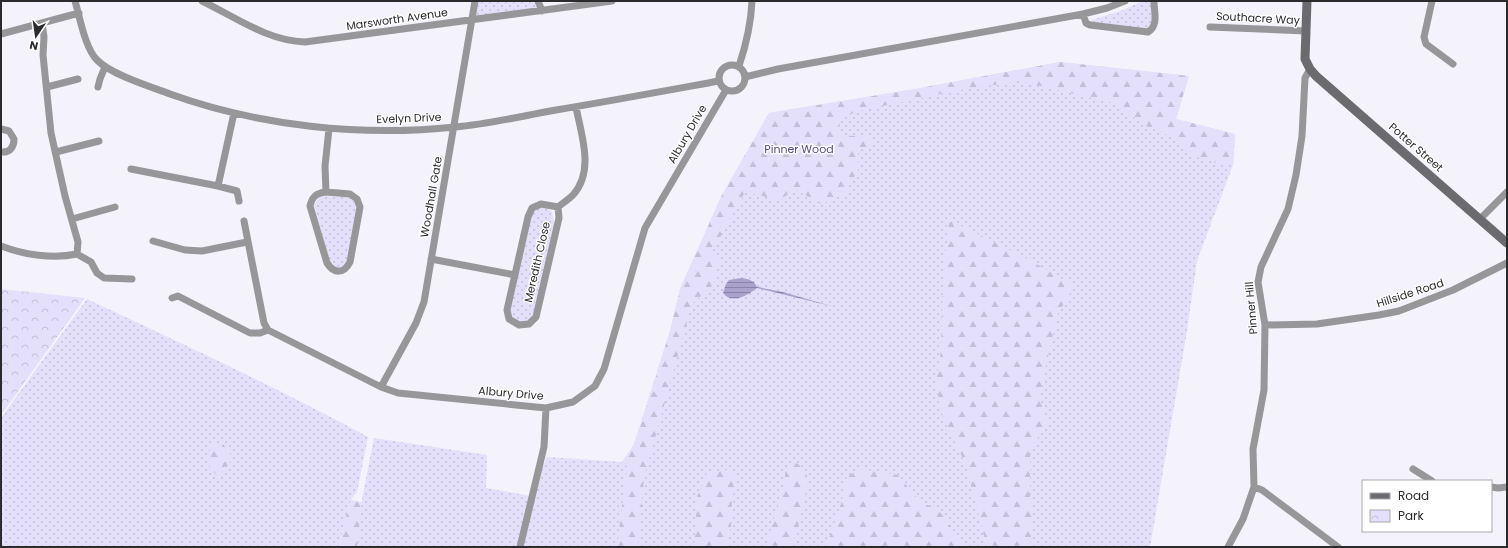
<svg xmlns="http://www.w3.org/2000/svg" width="1508" height="548" font-family="Poppins,sans-serif">
<defs>
<pattern id="grass-dots" width="8" height="8" patternUnits="userSpaceOnUse"><rect width="8" height="8" fill="#e4dffa"/><path d="M2 2h.1M6 6h.1" fill="none" stroke="#c4c0d7" stroke-width="1.8" stroke-linecap="round"/></pattern>
<pattern id="forest-firs" width="22" height="20" patternUnits="userSpaceOnUse"><rect width="22" height="20" fill="#e4dffa"/><path d="M5 1l3.5 6h-7zM16 11l3.5 6h-7z" fill="#c4c0d7"/></pattern>
<pattern id="park-crowns" width="20" height="18" patternUnits="userSpaceOnUse"><rect width="20" height="18" fill="#e4dffa"/><path d="M2 6a3 3 0 1 1 6 0M12 15a3 3 0 1 1 6 0" fill="none" stroke="#c4c0d7"/></pattern>
<pattern id="water-rules" width="6" height="5" patternUnits="userSpaceOnUse"><rect width="6" height="5" fill="#aaa2cd"/><path d="M0 2.5h6" fill="none" stroke="#8b84a7"/></pattern>
</defs>
<rect width="100%" height="100%" fill="#f4f2fa"/>
<!-- grass -->
<path fill="url(#grass-dots)" d="M475 1H538L542 11 471 21Z
M1143 1H1151L1153 22 1151 28 1146 29 1092 22V20L1123 10Z
M1060 62 1189 76 1176 119 1235 134 1233 165 1197 261 1186 337 1150 547H357L362 499 374 438 487 455 486 488 531 496 547 457 622 462 627 466 670 331 680 289 721 197 769 113 915 89Z
M320 196 350 197 357 205 347 263 340 269 330 263 314 205Z
M545 207 552 212 554 224 534 315 528 322 519 323 512 318 510 311 532 214 537 209Z
M87 299C181 343 276 387 368 437L357 492 351 500 343 527 340 547H1V418Z"/>
<!-- forest -->
<path fill="url(#forest-firs)" d="M1060 62 1189 76 1176 119 1235 134 1233 165 1217 163 1192 156 1170 136 1144 125 1114 103 1019 81 954 91 859 111 840 118 839 135 868 137 875 143 858 151 859 168 845 194 821 204 795 189 780 200 745 192 712 252 719 261 714 284 692 304 644 478 638 547H617L627 466 622 462 636 441 670 331 680 289 721 197 769 113 915 89Z
M949 220 1024 257 1075 286 1058 313 1039 396 1048 424 1030 449V496L1033 517 1030 547H987L965 463 942 415 936 384 941 350 943 280Z
M223 444 233 458 219 478 210 468 209 455 211 445Z
M796 463C798 465 802 466 804 468 814 481 796 531 792 547H766L778 503 785 484V472L789 467Z
M861 469 898 475 918 499 941 513 965 547H826L841 504 847 476Z
M730 470 736 473V491L732 495 731 527 726 547H694L697 497 707 472Z
M351 500 362 502 357 547H340L343 527Z"/>
<!-- park -->
<path fill="url(#park-crowns)" d="M1 289 85 298 1 415Z"/>
<!-- water -->
<path fill="url(#water-rules)" d="M741 278C748 279 753 279 757 287L783 292 831 306 757 288C748 295 732 305 723 293L726 284 729 280Z"/>
<g fill="none" stroke-linecap="round" stroke-linejoin="round">
<!-- street -->
<path stroke="#979699" stroke-width="7" d="M75 1C80 18 85 48 97 60 110 74 151 87 170 94 259 126 361 137 455 127 489 124 522 116 556 110 610 101 664 91 719 81
M202 1C235 17 268 41 305 42L612 1
M538 1 542 11
M1432 1 1424 37 1426 44 1453 64
M1083 14 1086 23 1090 25 1148 32C1159 25 1154 12 1154 1
M42 23 44 37 43 55 51 133 65 196 78 242 77 254
M1210 27 1306 31
M1 34 79 13
M719 78a13 13 0 1 1 26 0a13 13 0 1 1-26 0Z
M739 66C746 45 751 24 752 1
M745 77 778 69 1083 14 1107 8 1125 1
M47 87 78 79
M98 87 100 79 105 67
M1 129 9 131 14 139C14 147 10 153 1 152
M56 152 99 141
M131 169 218 186 237 191 239 201
M218 186 234 113
M326 192 350 194 357 199 360 207 350 262C344 274 334 274 327 263L310 206C312 197 316 193 326 192Z
M326 192 325 166 329 129
M541 204 558 207 559 218 536 317 529 324 519 325 509 319 507 310 528 217 532 208Z
M558 207C563 203 569 199 573 195 595 171 581 134 576 107
M72 219 115 207
M1480 219 1507 192
M244 221 264 323 268 330 381 387 398 393 546 408 573 402 595 386 604 369 645 228 726 90
M153 241 185 250 202 251 247 242
M1 246C24 255 53 259 77 254L91 262 97 273 104 278 132 279
M431 259 515 275
M172 298 178 296 250 333H260L268 330
M1265 325 1317 324 1379 315 1399 311 1453 290 1507 263
M381 387 416 323 424 302 475 1
M1413 469 1432 481
M1254 487 1262 490 1338 547
M1491 487 1498 488 1507 487
M520 547 544 447 546 408
M1228 547 1243 519 1254 487 1253 449 1264 390 1265 325 1258 282 1261 267 1288 209 1296 175 1302 136 1305 78 1310 69"/>
<!-- secondary -->
<path stroke="#6b6a6f" stroke-width="9" d="M1307 1 1305 59 1310 69 1316 76 1507 243"/>
</g>
<g text-anchor="middle" stroke-width="3" stroke-linejoin="round" paint-order="stroke">
<!-- street labels -->
<g font-size="11" fill="#2b2b2e" stroke="#fff">
<text transform="translate(1258 18) rotate(3)" y="4">Southacre Way</text>
<text transform="translate(397 19) rotate(-8)" y="4">Marsworth Avenue</text>
<text transform="translate(409 118) rotate(-2)" y="4">Evelyn Drive</text>
<text transform="translate(687 134) rotate(-60)" y="4">Albury Drive</text>
<text transform="translate(1416 147) rotate(41)" y="4">Potter Street</text>
<text transform="translate(431 197) rotate(-80)" y="4">Woodhall Gate</text>
<text transform="translate(537 262) rotate(-77)" y="4">Meredith Close</text>
<text transform="translate(1410 293) rotate(-18)" y="4">Hillside Road</text>
<text transform="translate(1251 308) rotate(-95)" y="4">Pinner Hill</text>
<text transform="translate(511 393) rotate(5)" y="4">Albury Drive</text>
</g>
<!-- park labels -->
<g font-size="11" fill="#584b84" stroke="#fff">
<text x="799" y="153">Pinner Wood</text>
</g>
</g>
<!-- border -->
<rect width="1508" height="548" fill="none" stroke="#2b2b2e" stroke-width="4"/>
<!-- legend -->
<rect x="1362" y="480" width="130" height="52" fill="#ffffff" stroke="#aaaaab"/>
<rect x="1370" y="493" width="20" height="6" fill="#6b6a6f" stroke="#aaaaab"/>
<text x="1398" y="500" font-size="12" fill="#2b2b2e">Road</text>
<rect x="1370" y="510" width="20" height="12" fill="url(#park-crowns)" stroke="#aaaaab"/>
<text x="1398" y="520" font-size="12" fill="#2b2b2e">Park</text>
<!-- north arrow -->
<g transform="translate(36 36) rotate(193)" stroke="#ffffff" stroke-width="3" paint-order="stroke">
<path d="M0-3L7 15L0 10L-7 15Z" fill="#2b2b2e"/>
<text y="-6" font-size="11" font-weight="bold" text-anchor="middle" fill="#2b2b2e">N</text>
</g>
</svg>
